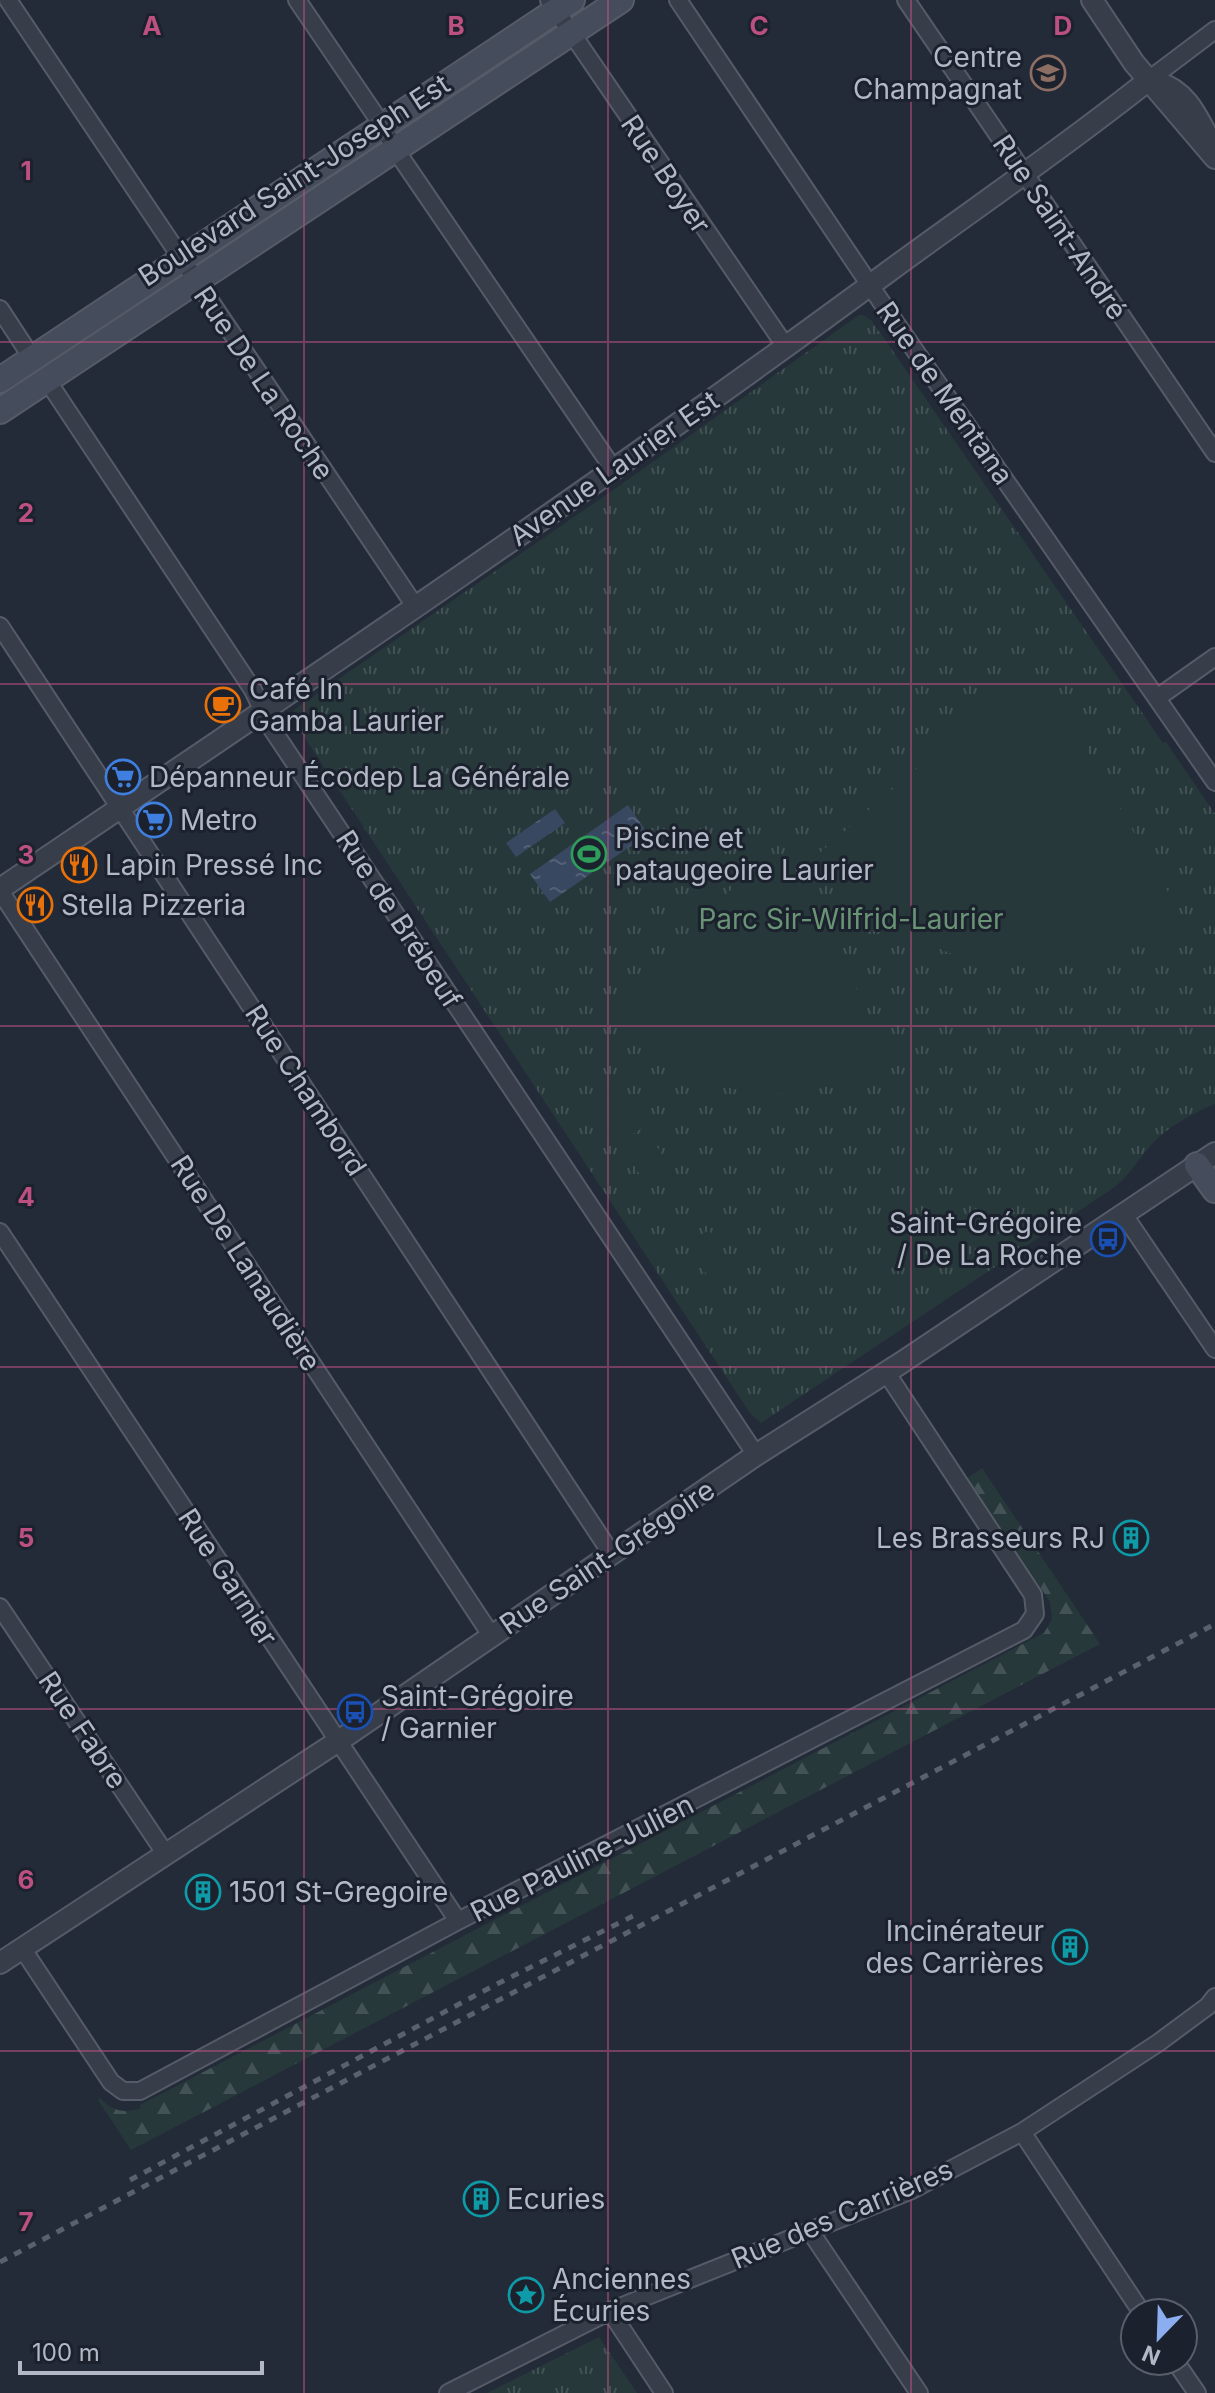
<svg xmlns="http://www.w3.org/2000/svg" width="1215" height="2393" font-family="Inter,sans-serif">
<defs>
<pattern id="forest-firs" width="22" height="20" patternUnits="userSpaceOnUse" patternTransform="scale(2)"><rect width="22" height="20" fill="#26383a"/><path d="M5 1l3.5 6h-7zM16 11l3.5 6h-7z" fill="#435355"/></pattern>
<pattern id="park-tufts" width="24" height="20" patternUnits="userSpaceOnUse" patternTransform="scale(2)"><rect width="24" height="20" fill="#26383a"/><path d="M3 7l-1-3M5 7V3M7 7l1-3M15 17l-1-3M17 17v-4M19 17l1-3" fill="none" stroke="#435355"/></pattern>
<pattern id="water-ripples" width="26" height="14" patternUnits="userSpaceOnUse" patternTransform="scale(2)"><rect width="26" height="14" fill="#394861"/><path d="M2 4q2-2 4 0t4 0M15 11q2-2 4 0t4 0" fill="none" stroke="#536076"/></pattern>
</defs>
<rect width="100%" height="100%" fill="#232b38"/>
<!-- forest -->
<path fill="url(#forest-firs)" d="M982 1468 1100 1644 131 2150 98 2100 100 2098C112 2111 125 2114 141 2108L140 2105 1044 1633 1052 1619 1050 1602 968 1478Z"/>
<!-- park -->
<path fill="url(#park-tufts)" d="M859 315H863L872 321 1163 743 1166 742 1215 814V1104C1193 1113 1167 1127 1151 1145 1138 1159 1129 1177 1113 1188L761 1423 750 1413 291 717 295 709 619 486Z
M599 2337 637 2393H487Z"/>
<!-- pitch -->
<path fill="#26383a" d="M1019 679 1048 683 1188 927C1125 958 1035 973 966 958 935 951 878 918 852 898 838 888 827 870 815 857Z
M759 868C800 880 823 882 831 929L886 1059C863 1072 839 1085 813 1090 738 1106 661 1071 619 1010L727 893Z
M614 1086 642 1128 617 1145 589 1103Z
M649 1134 674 1174 649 1189 624 1149Z
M709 1230 736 1270 714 1285 687 1245Z"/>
<!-- water -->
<path fill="url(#water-ripples)" d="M628 805 648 834 550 902 530 874Z
M555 809 565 823 516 857 506 843Z"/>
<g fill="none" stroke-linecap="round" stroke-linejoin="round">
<!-- minor casing -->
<g stroke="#555b67" stroke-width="20">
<path id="minor" d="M8 0 415 606
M297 0 382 125 395 149 614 470
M549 0 786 347
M678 0 884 306 1215 782
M906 0 1215 453
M1150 79 1215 30
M0 309 32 358
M47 380 253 690 270 726 756 1455
M0 626 611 1553
M1157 698 1215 657
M0 891 491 1635
M1124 1215 1215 1349
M0 1232 458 1921
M0 1607 165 1853
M22 1948 111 2082 123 2091H140L458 1921 1024 1630 1035 1614 1033 1595 886 1372
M1022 2132 1142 2313
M810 2231 919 2393
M610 2311 664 2393
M1175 2361 1197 2393
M448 2393 610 2311 912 2190 1022 2132 1158 2043 1208 2006 1215 1997"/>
</g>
<!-- tertiary casing -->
<g stroke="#555b67" stroke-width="24">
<path id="tertiary" d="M1092 0 1134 63 1215 158
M1157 82C1185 90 1196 114 1209 139
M0 889C299 687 598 486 888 272 975 208 1065 147 1150 79
M0 1963 349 1734 756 1455 901 1363 1215 1153"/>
</g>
<!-- secondary casing -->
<g stroke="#555b67" stroke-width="28">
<path id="secondary" d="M0 380 572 0
M0 411 621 0
M1197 1165 1215 1190"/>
</g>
<!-- minor -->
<use href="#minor" stroke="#373d49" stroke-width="16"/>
<!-- tertiary -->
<use href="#tertiary" stroke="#373d49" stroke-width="20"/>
<!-- secondary -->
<use href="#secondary" stroke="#454c5b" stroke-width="24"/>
<!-- rail -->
<path stroke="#596170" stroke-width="5" stroke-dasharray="8 8" stroke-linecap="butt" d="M130 2180 493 1986 637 1914
M0 2262 1215 1624"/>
</g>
<!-- grid -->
<path fill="none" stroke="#bc5080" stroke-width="2" stroke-opacity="0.55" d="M304 0V2393M608 0V2393M911 0V2393M0 342H1215M0 684H1215M0 1026H1215M0 1367H1215M0 1709H1215M0 2051H1215"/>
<!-- icons -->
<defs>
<g id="school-ring" transform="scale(1.8)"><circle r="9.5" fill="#1c222d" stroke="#8d6e63" stroke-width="1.5"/><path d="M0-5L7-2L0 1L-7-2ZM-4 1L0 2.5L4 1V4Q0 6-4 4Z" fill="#8d6e63"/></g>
<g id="cafe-ring" transform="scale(1.8)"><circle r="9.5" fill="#1c222d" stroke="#e8710a" stroke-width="1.5"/><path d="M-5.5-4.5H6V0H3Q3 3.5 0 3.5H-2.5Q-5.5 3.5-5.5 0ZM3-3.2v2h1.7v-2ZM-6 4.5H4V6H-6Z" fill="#e8710a"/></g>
<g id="supermarket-ring" transform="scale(1.8)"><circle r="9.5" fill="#1c222d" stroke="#3f7fe0" stroke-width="1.5"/><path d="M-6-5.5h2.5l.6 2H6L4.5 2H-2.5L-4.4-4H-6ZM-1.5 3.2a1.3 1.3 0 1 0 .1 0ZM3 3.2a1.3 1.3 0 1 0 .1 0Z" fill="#3f7fe0"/></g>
<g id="stadium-ring" transform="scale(1.8)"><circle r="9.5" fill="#1c222d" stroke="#2e9e5b" stroke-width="1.5"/><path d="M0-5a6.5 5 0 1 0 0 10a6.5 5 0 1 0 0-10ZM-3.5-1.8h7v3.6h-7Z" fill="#2e9e5b"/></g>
<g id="restaurant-ring" transform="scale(1.8)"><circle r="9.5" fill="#1c222d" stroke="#e8710a" stroke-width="1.5"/><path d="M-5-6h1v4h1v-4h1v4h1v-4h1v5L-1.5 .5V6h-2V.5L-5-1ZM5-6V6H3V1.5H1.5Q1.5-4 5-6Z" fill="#e8710a"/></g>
<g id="bus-ring" transform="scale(1.8)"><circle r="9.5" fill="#1c222d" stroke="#1a4fb4" stroke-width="1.5"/><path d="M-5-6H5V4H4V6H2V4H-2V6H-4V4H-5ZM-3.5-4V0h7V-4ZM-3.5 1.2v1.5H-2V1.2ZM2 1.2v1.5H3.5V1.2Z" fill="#1a4fb4"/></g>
<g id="building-ring" transform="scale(1.8)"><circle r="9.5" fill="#1c222d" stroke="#0f9aa8" stroke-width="1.5"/><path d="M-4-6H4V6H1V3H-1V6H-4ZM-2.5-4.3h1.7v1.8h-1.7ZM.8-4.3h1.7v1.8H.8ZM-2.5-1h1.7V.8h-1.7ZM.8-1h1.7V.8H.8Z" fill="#0f9aa8"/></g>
<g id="sight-ring" transform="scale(1.8)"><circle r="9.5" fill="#1c222d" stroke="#0f9aa8" stroke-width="1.5"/><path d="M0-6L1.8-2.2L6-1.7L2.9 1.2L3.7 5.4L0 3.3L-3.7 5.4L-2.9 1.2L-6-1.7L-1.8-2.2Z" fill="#0f9aa8"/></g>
</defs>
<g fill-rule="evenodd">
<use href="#school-ring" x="1048" y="73"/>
<use href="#cafe-ring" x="223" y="705"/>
<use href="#supermarket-ring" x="123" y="777"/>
<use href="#supermarket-ring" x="154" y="820"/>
<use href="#stadium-ring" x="589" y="854"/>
<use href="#restaurant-ring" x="79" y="865"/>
<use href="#restaurant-ring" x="35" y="905"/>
<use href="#bus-ring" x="1108" y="1239"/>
<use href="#building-ring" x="1131" y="1538"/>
<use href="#bus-ring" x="355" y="1712"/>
<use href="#building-ring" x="203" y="1892"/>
<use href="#building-ring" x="1070" y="1947"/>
<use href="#building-ring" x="481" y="2199"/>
<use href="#sight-ring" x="526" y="2295"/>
</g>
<g text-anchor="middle" stroke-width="6" stroke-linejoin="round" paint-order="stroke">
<!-- poi labels -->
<g font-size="28" fill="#b2b8c5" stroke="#1c222d" text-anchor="start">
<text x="1022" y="67" text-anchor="end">Centre<tspan x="1022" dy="32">Champagnat</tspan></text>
<text x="249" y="699">Café In<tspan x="249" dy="32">Gamba Laurier</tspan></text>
<text x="149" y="787">Dépanneur Écodep La Générale</text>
<text x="180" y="830">Metro</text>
<text x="615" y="848">Piscine et<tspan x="615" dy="32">pataugeoire Laurier</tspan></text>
<text x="105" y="875">Lapin Pressé Inc</text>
<text x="61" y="915">Stella Pizzeria</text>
<text x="1082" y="1233" text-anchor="end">Saint-Grégoire<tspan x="1082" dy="32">/ De La Roche</tspan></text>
<text x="1105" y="1548" text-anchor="end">Les Brasseurs RJ</text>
<text x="381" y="1706">Saint-Grégoire<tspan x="381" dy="32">/ Garnier</tspan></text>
<text x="229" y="1902">1501 St-Gregoire</text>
<text x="1044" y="1941" text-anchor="end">Incinérateur<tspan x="1044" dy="32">des Carrières</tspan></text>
<text x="507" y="2209">Ecuries</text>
<text x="552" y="2289">Anciennes<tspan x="552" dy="32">Écuries</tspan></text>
</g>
<!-- street labels -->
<g font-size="28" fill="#b2b8c5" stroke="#1c222d">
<text transform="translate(666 174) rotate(56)" y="10">Rue Boyer</text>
<text transform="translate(294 180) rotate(-33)" y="10">Boulevard Saint-Joseph Est</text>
<text transform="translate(1060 227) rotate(56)" y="10">Rue Saint-André</text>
<text transform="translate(264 383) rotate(56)" y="10">Rue De La Roche</text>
<text transform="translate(945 393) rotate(55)" y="10">Rue de Mentana</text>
<text transform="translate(614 468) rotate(-35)" y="10">Avenue Laurier Est</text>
<text transform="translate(399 919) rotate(57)" y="10">Rue de Brébeuf</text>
<text transform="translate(306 1090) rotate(57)" y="10">Rue Chambord</text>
<text transform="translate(246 1263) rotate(57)" y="10">Rue De Lanaudière</text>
<text transform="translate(607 1557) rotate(-34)" y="10">Rue Saint-Grégoire</text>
<text transform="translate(228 1577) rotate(57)" y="10">Rue Garnier</text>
<text transform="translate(83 1730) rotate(56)" y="10">Rue Fabre</text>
<text transform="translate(582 1858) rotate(-27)" y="10">Rue Pauline-Julien</text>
<text transform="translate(842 2214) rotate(-23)" y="10">Rue des Carrières</text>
</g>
<!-- park labels -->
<g font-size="28" fill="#6a9476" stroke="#1c222d">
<text x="851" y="929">Parc Sir-Wilfrid-Laurier</text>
</g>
</g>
<g font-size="26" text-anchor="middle" font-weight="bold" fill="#bc5080" stroke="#1c222d" stroke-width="6" stroke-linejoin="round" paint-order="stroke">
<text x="152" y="35">A</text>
<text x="456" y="35">B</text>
<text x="759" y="35">C</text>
<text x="1063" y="35">D</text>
<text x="26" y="180">1</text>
<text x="26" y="522">2</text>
<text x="26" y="864">3</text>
<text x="26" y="1206">4</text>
<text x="26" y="1547">5</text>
<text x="26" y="1889">6</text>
<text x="26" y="2231">7</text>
</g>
<!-- north arrow -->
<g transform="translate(1159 2337) rotate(203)"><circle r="38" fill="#1c222d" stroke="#585e6a" stroke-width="2"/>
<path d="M0-6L14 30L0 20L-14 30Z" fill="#8caef0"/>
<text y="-12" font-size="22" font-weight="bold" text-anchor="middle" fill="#b2b8c5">N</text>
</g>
<!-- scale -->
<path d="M20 2361v12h242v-12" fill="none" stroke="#b2b8c5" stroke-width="4"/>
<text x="32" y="2361" font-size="24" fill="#b2b8c5" stroke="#1c222d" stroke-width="6" paint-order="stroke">100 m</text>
</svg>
